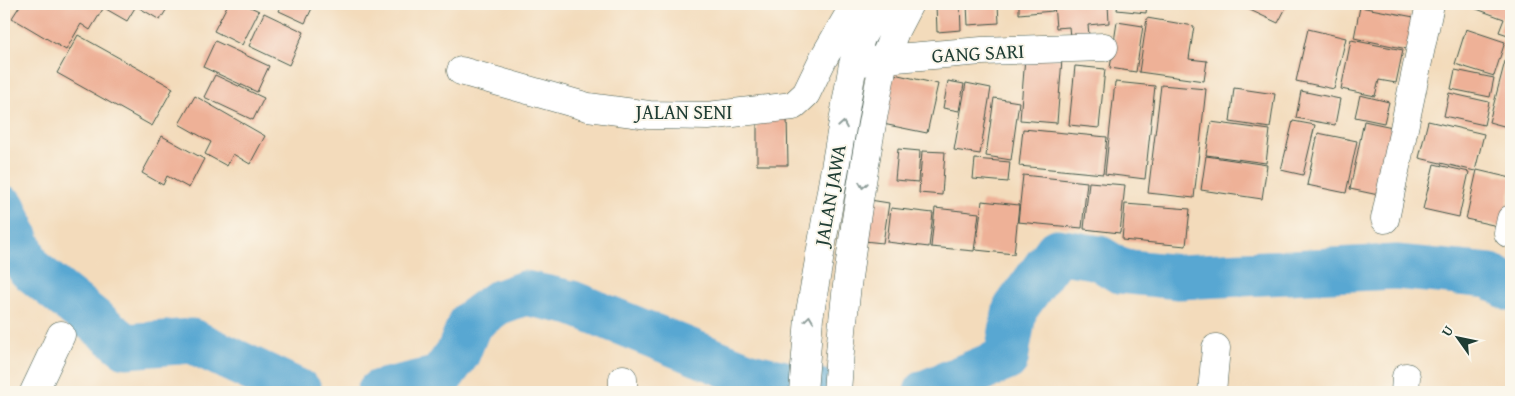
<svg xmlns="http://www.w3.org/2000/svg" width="1515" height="396" font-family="'Gentium Book Plus',serif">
<rect width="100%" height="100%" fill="#fbf7ec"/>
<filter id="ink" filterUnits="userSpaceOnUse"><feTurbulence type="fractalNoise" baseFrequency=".02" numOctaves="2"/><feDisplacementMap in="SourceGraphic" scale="10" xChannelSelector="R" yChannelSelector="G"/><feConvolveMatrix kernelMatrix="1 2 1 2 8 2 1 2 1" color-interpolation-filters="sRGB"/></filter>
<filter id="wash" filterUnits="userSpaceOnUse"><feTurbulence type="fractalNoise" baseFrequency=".0096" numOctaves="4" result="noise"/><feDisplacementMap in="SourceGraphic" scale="20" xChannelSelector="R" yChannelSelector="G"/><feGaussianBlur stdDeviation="1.12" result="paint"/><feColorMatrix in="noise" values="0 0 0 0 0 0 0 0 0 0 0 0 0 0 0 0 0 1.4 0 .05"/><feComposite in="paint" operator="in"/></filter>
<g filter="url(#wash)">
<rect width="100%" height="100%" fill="#f3dbbb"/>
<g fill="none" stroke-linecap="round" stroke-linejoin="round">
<!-- river -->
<path stroke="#58a7d2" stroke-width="45" d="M4 208 29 268 126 346 192 341 300 392
M379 392 440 378 458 353 470 323 497 303 525 293 572 303 750 375 822 392
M926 392 1006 359 1015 309 1057 251 1099 258 1120 271 1179 277 1396 267 1490 276 1511 289"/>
</g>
<g id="blocks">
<!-- building -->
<path fill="#eeb197" d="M21 4H106L90 30 81 24 66 50 12 18Z
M110 4H163L168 7 160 20 136 6 127 21 106 9Z
M228 4H244L259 11 242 45 214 31Z
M282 4H314L305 23 279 11Z
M936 4H960L961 30 937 32Z
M967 4H998L999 23 968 25Z
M1019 4H1052L1053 11 1019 14Z
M1054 4H1108L1109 23 1088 25 1089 35 1070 37 1069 27 1056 28Z
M1118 4H1147L1146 13 1117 10Z
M1237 4H1288L1278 23Z
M1463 4H1511V36L1499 32 1504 19Z
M1360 7 1414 17 1407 49 1354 38Z
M264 13 304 32 289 65 249 46Z
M1147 18 1194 26 1189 59 1207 61 1204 81 1139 72Z
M1117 22 1143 26 1136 72 1110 68Z
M1308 29 1346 38 1334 89 1296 81Z
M1466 29 1505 42 1494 76 1455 64Z
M78 35 173 88 152 126 57 73Z
M1351 40 1403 50 1396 83 1379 80 1375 96 1341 89Z
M215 41 269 66 257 92 203 67Z
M1508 50 1511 51V128L1489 122Z
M1025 57 1062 59 1057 123 1020 120Z
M1075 66 1105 69 1099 128 1069 125Z
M1455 70 1494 78 1490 97 1451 89Z
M894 74 938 84 927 133 883 124Z
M215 75 264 98 253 120 204 97Z
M948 81 964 84 959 111 943 108Z
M1115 82 1155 86 1145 179 1105 174Z
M966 83 991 88 980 154 954 150Z
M1161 85 1206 89 1194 198 1148 193Z
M1234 88 1275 94 1270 128 1230 122Z
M1301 91 1340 99 1335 125 1296 118Z
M1449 93 1489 102 1484 125 1444 116Z
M1360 95 1389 102 1384 123 1355 117Z
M195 96 265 136 250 164 233 154 227 166 205 154 211 142 179 124Z
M994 98 1019 102 1011 160 986 156Z
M787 116 788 165H757V117Z
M1293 121 1315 125 1303 175 1281 170Z
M1364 121 1397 128 1383 196 1350 189Z
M1428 121 1484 134 1475 171 1419 158Z
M1211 122 1270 130 1266 163 1206 155Z
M1023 129 1107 137 1103 174 1019 166Z
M1318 133 1357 141 1346 193 1307 185Z
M162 136 204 159 189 188 167 176 163 185 142 173Z
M898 149 920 151 918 182 895 180Z
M922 151 945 152 942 195 919 193Z
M1206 156 1267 165 1262 199 1201 190Z
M975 159 1010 162 1008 182 973 179Z
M1434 164 1469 172 1459 217 1423 209Z
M1477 170 1511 178V186L1502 227 1466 219Z
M1023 175 1087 182 1082 228 1018 222Z
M1089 182 1125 185 1120 233 1084 229Z
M870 200 889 203 883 243 864 241Z
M982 201 1019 205 1014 254 976 250Z
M1125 204 1190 209 1186 246 1122 240Z
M891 208 933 213 929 247 887 242Z
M935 208 979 213 974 251 931 247Z"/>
</g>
</g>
<g filter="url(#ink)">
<use href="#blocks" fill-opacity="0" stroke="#3f5548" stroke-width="1"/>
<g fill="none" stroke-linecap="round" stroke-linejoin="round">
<!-- minor casing -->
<g stroke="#3f5548" stroke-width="29">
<path id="minor" d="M868 62 884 59 982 51 1104 47
M461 71 588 107 649 115 708 116 793 106 806 94 823 59 855 4
M1385 219 1430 4
M1508 233 1511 219
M623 379V392
M34 392 61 335
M803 392 809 318 853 64 861 38 880 4
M837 392C844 280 863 169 884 59L896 29 909 4
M1212 392 1216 348
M1405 392 1406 377"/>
</g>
<!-- minor -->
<use href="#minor" stroke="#fff" stroke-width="28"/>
</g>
<!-- one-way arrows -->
<defs><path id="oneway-chevron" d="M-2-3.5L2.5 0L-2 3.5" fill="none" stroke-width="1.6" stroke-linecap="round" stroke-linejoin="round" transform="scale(1.25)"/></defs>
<g stroke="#8f9e9a">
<use href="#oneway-chevron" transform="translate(843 125) rotate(-80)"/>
<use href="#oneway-chevron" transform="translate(863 185) rotate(99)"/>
<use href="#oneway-chevron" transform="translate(809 319) rotate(-82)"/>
</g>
</g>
<g text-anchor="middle" stroke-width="4" stroke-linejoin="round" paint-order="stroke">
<!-- street labels -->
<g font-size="20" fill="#1f3d34" stroke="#fbf7ec">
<text transform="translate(978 53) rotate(-3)" y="7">GANG SARI</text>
<text x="684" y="119">JALAN SENI</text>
<text transform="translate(830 195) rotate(-80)" y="7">JALAN JAWA</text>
</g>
</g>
<!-- margin -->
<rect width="1515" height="396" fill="none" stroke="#fbf7ec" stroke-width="20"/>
<!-- north arrow -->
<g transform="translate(1458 338) rotate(303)" stroke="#fbf7ec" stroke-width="4" paint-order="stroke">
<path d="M0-4L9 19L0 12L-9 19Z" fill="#1f3d34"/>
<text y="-8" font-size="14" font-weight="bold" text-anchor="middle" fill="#1f3d34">U</text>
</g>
</svg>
